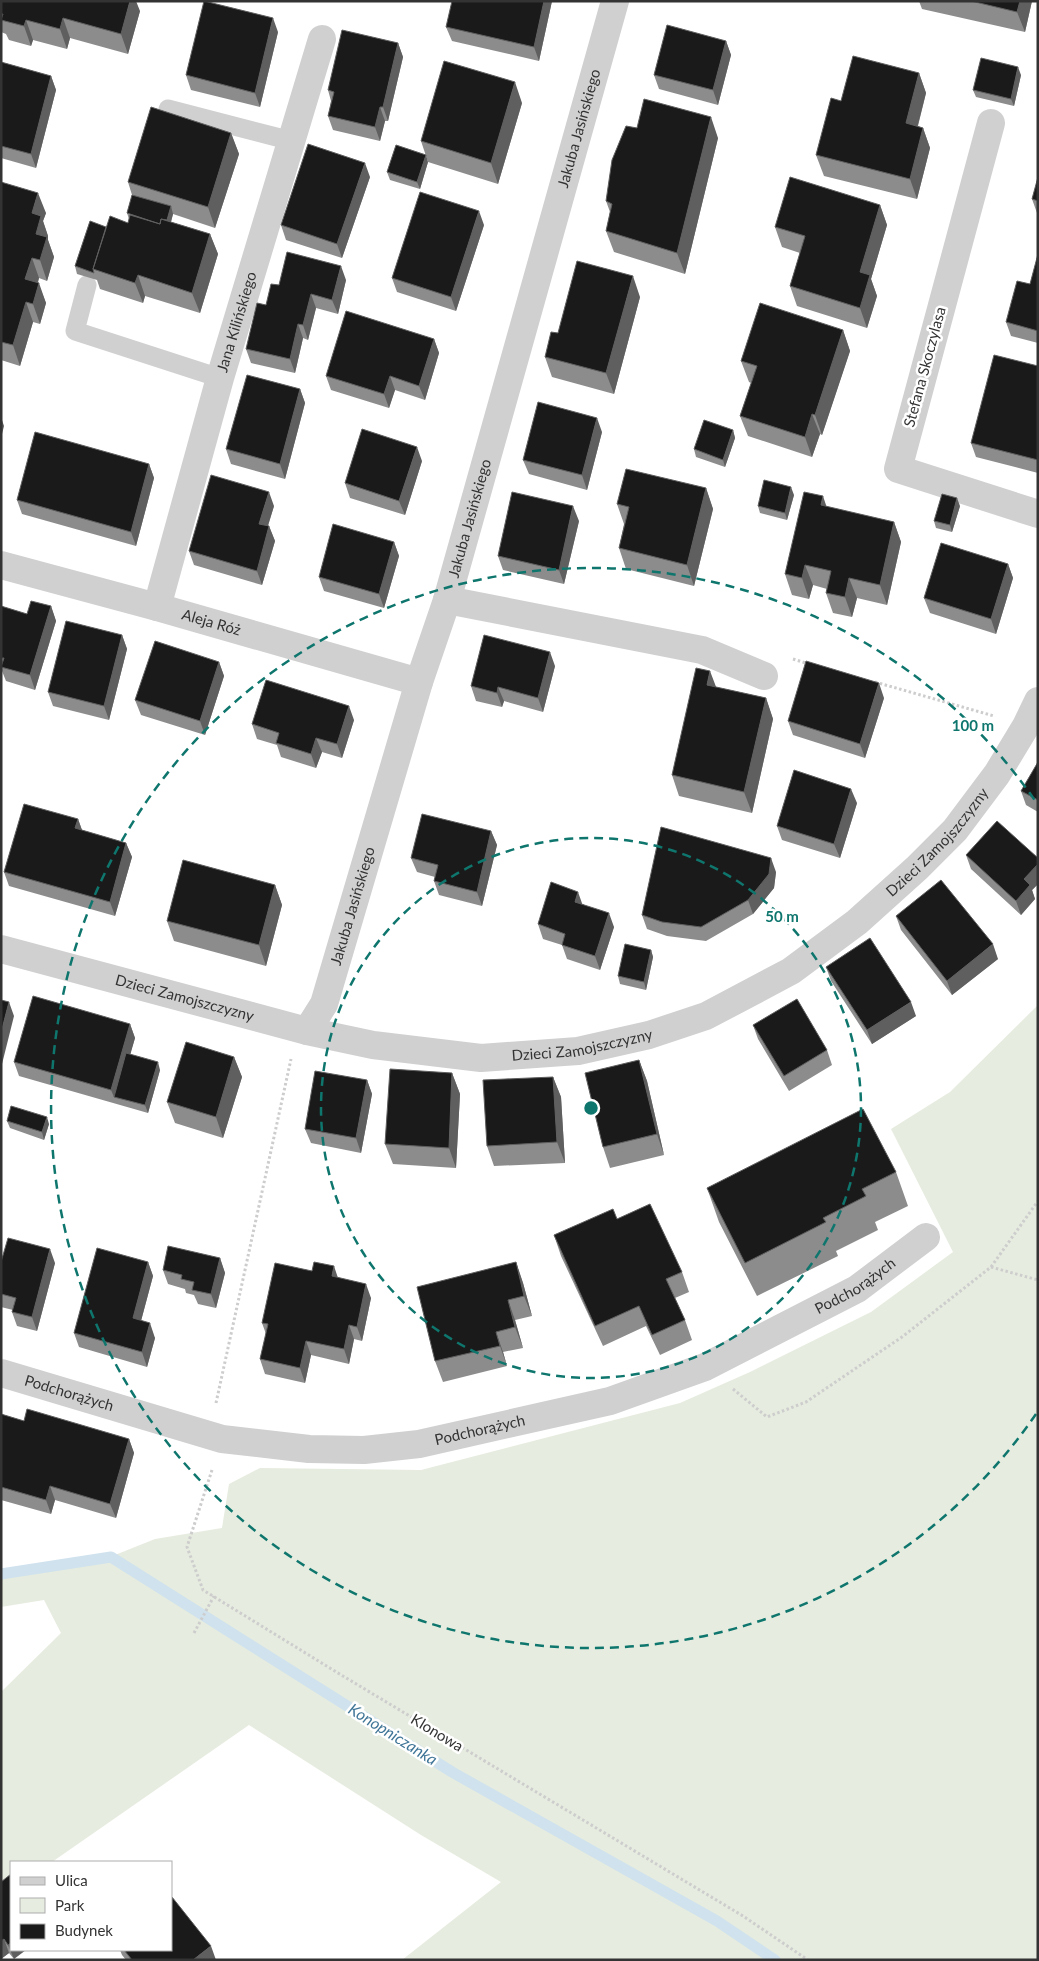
<svg xmlns="http://www.w3.org/2000/svg" width="1039" height="1961" font-family="Lato,sans-serif">
<rect width="100%" height="100%" fill="#fff"/>
<!-- green -->
<path fill="#e6ecdf" d="M1038 1005V1960H402L501 1882 421 1835 249 1725 52 1862H11V1892L1 1900V1692L61 1633 44 1600 1 1607V1574L110 1557 155 1539 222 1528 229 1484 260 1468 421 1470 680 1403 750 1372 871 1312 953 1252 891 1129 950 1092Z"/>
<g fill="none" stroke-linecap="round" stroke-linejoin="round">
<!-- stream -->
<path stroke="#cfe2ee" stroke-width="11" d="M1 1574 111 1557 452 1772 717 1921 775 1960"/>
<!-- path -->
<path stroke="#cdcdcd" stroke-width="3" stroke-dasharray="2.5 2.5" stroke-linecap="butt" d="M793 659 809 664
M875 682 994 716
M991 1267 1038 1280
M733 1389 767 1417 806 1402 902 1337 991 1267 1038 1201
M216 1403 291 1059
M212 1470 187 1547 203 1590 338 1673 743 1916 808 1960
M194 1633 214 1596"/>
<!-- lane -->
<path stroke="#d0d0d0" stroke-width="19" d="M168 109 292 141
M87 285 75 331 220 378"/>
<!-- street -->
<g stroke="#d0d0d0" stroke-width="28">
<path d="M991 123 898 469 1038 514"/>
<path id="s1" d="M1 565 157 607 419 682"/>
<path d="M447 600 702 650 764 676"/>
<path id="s2" d="M157 607 220 378 322 39"/>
<path id="s3" d="M1 949 307 1031 373 1045 481 1058 578 1051 649 1035 706 1016 791 971 857 922 917 868 955 830 997 774 1026 726 1038 701"/>
<path id="s4" d="M307 1031 324 1004 419 682 447 600 615 1"/>
<path id="s5" d="M1 1373 222 1439 309 1449 364 1450 419 1444 610 1401 705 1367 857 1289 926 1237"/>
</g>
</g>
<!-- wall -->
<path fill="#8c8c8c" d="M1 1 140 11 128 54 70 38 67 49 33 40 31 46 9 40 6 34 1 32Z
M552 1 539 61 452 41 446 27Z
M919 1H1032L1025 32 922 9Z
M278 32 260 107 191 90 186 75Z
M726 41 731 55 718 105 659 89 654 75Z
M398 43 403 57 388 121H385L380 141 333 130 328 116 331 101 328 90Z
M1 62 51 76 56 90 36 168 1 158Z
M919 73 926 93 918 126 923 128 930 148 917 199 824 176 816 155 841 101Z
M1021 75 1014 106 976 97 973 90Z
M522 103 498 184 428 162 421 141Z
M637 128 718 138 685 274 614 252 606 231 610 212 606 201Z
M231 133 239 154 215 228 173 214 171 222 210 234 218 254 200 313 145 296 143 303 100 289 97 280 77 274 75 266 106 227 128 223 129 219 127 213 132 195 128 182Z
M428 162 420 189 390 180 387 172Z
M370 177 342 258 286 240 281 225Z
M1038 177V213H1037L1032 199Z
M1 182 46 213 43 221 48 236V240L54 257 47 281 39 278 38 283 46 303 40 324 33 322 20 366 1 360Z
M880 205 887 225 871 279 877 296 867 328 797 306 790 286 800 253 782 247 775 227Z
M484 225 456 311 397 292 392 278Z
M1038 254V343L1011 336 1006 322 1030 284Z
M346 280 338 314 316 308 308 340 303 338 295 373 251 363 246 349 279 285Z
M640 297 614 394 552 377 545 357 558 333Z
M843 330 850 351 822 435 820 434 812 457 748 436 740 416 751 383 749 382 741 361Z
M434 339 439 353 425 400 395 390 389 408 331 390 326 376Z
M1038 366V473L976 457 971 443Z
M300 389 305 403 285 479 231 464 226 449Z
M733 430 735 438 725 467 696 457 694 449Z
M602 432 587 490 529 474 523 460Z
M422 461 405 515 350 498 345 483Z
M149 464 154 478 136 546 22 514 17 500Z
M706 488 713 509 694 586 626 569 619 548 624 524 617 504Z
M794 495 787 520 760 513 758 506Z
M274 506 268 526H269L275 541 262 585 194 565 189 551Z
M960 506 952 532 936 528 934 521Z
M827 507 894 522 901 542 887 605 857 598 852 617 833 613 826 593 827 589 813 585 809 599 792 595 785 574Z
M579 521 564 584 503 570 498 556Z
M394 542 399 556 384 608 324 591 319 577Z
M1008 564 1013 578 996 634 930 613 924 598Z
M1 606 27 614 51 606 56 621 35 690 6 681 2 671 1 670Z
M122 635 127 649 109 720 53 706 48 692Z
M219 662 224 676 205 735 141 715 135 700Z
M555 666 543 712 504 701 502 707 476 701 471 686Z
M716 687 766 698 773 719 752 813 679 796 672 775Z
M884 698 865 758 793 735 788 721Z
M354 720 342 758 322 752 316 768 281 757 277 745 257 739 252 724Z
M1038 762V812L1026 805 1021 791Z
M857 803 840 858 782 840 777 826Z
M78 819 82 830 126 843 132 857 115 916 9 886 4 872Z
M491 831 497 845 482 906 439 895 434 881 435 877 417 872 411 858Z
M966 855 1038 858V884L1032 890 1035 899 1021 915 971 869Z
M776 872 774 888 753 914 706 941 667 936 647 929 642 915Z
M275 885 282 905 266 966 174 941 167 921Z
M583 904 614 927 600 970 567 959 562 945 543 939 538 924Z
M896 916 998 959 952 995 901 930Z
M651 950 653 957 646 990 620 984 618 976Z
M826 967 916 1016 872 1044 831 981Z
M130 1024 135 1038 130 1054 160 1070 148 1113 19 1076 14 1062Z
M753 1025 827 1050 832 1065 789 1091 758 1039Z
M234 1057 242 1077 223 1138 175 1123 167 1102Z
M639 1060 647 1081 664 1155 610 1168 603 1147Z
M452 1073 460 1094 456 1168 393 1164 385 1144Z
M553 1077 561 1097 565 1163 494 1166 487 1146Z
M367 1080 372 1094 361 1153 311 1143 305 1129Z
M7 1121 49 1124 44 1140 10 1128Z
M896 1172 908 1206 875 1222 878 1230 836 1251 838 1256 757 1296 719 1222 707 1188Z
M617 1219 682 1272 689 1292 675 1298 685 1320 692 1340 660 1355 646 1326 603 1346 561 1256 554 1235Z
M220 1258 225 1273 216 1308 198 1304 194 1295 186 1293 185 1289 168 1284 163 1270Z
M1 1262 55 1263 37 1331 17 1326 12 1312 13 1310 1 1307Z
M148 1262 153 1276 141 1321 155 1338 147 1367 79 1347 74 1333Z
M516 1262 523 1283 532 1316 515 1320 523 1348 503 1352 507 1366 443 1382 435 1361Z
M338 1277 371 1298 362 1341 354 1339 349 1364 311 1355 305 1383 265 1374 260 1359 266 1334 262 1323Z
M1 1414 24 1421 129 1439 134 1453 116 1518 55 1500 51 1514 1 1500Z
M1 1882 14 1959 9 1953 1 1959Z
M120 1950H171L216 1960H126L122 1955Z"/>
<!-- shaded-wall -->
<path fill="#5f5f5f" d="M130 1H136L140 11 128 54 121 34Z
M544 1H552L539 61 534 47Z
M1020 1H1032L1025 32 1017 12Z
M63 18 70 38 67 49 60 29Z
M273 18 278 32 260 107 255 93Z
M26 20 33 40 31 46 24 26Z
M726 41 731 55 718 105 713 90Z
M398 43 403 57 388 121 383 107Z
M1018 67 1021 75 1014 106 1011 99Z
M919 73 926 93 913 144 906 123Z
M51 76 56 90 36 168 31 154Z
M515 82 522 103 498 184 491 163Z
M380 107 385 121 380 141 375 127Z
M711 117 718 138 685 274 677 253Z
M923 128 930 148 917 199 910 179Z
M231 133 239 154 215 228 208 207Z
M426 155 428 162 420 189 417 182Z
M365 163 370 177 342 258 337 244Z
M38 193 46 213 43 221 48 236V240L54 257 47 281 40 260 36 234 32 213Z
M880 205 887 225 871 279 877 296 867 328 860 308V272Z
M171 206 173 214 168 233 166 225Z
M479 211 484 225 456 311 451 297Z
M210 234 218 254 200 313 192 293Z
M32 258 39 278 32 299 25 279Z
M341 266 346 280 338 314 332 300Z
M138 275 145 296 143 303 135 283Z
M633 276 640 297 614 394 606 373Z
M39 283 46 303 40 324 33 304Z
M311 294 316 308 308 340 303 325Z
M26 302 33 322 20 366 13 345Z
M298 324 303 338 295 373 290 359Z
M843 330 850 351 822 435 815 415Z
M434 339 439 353 425 400 419 386Z
M390 376 395 390 389 408 384 394Z
M300 389 305 403 285 479 280 464Z
M812 414 820 434 812 457 805 437Z
M1 417 4 426 1 438Z
M597 418 602 432 587 490 582 475Z
M733 430 735 438 725 467 723 460Z
M417 447 422 461 405 515 399 501Z
M149 464 154 478 136 546 131 532Z
M791 487 794 495 787 520 785 513Z
M706 488 713 509 694 586 687 565Z
M269 492 274 506 264 538 259 524Z
M823 496 830 517 821 505Z
M957 498 960 506 952 532 950 525Z
M573 506 579 521 564 584 559 570Z
M894 522 901 542 887 605 880 585Z
M269 526 275 541 262 585 257 571Z
M394 542 399 556 384 608 379 594Z
M1008 564 1013 578 996 634 991 619Z
M805 565 813 585 809 599 802 578Z
M849 578 857 598 852 617 845 597Z
M51 606 56 621 35 690 30 675Z
M122 635 127 649 109 720 104 706Z
M550 652 555 666 543 712 538 698Z
M219 662 224 676 205 735 200 721Z
M710 671 718 692 707 685Z
M879 683 884 698 865 758 860 744Z
M498 687 504 701 502 707 497 693Z
M766 698 773 719 752 813 744 792Z
M349 706 354 720 342 758 337 744Z
M316 738 322 752 316 768 311 754Z
M851 789 857 803 840 858 834 844Z
M78 819 83 833 75 828Z
M491 831 497 845 482 906 477 892Z
M126 843 132 857 115 916 110 902Z
M771 858 776 872 774 888 753 914 748 900Z
M1038 864V884L1032 890 1035 899 1021 915 1016 901 1024 879Z
M275 885 282 905 266 966 259 945Z
M578 892 583 906 575 902Z
M609 913 614 927 600 970 595 956Z
M993 944 998 959 952 995 947 981Z
M651 950 653 957 646 990 644 982Z
M9 1002 14 1016 1 1068V1033Z
M911 1002 916 1016 872 1044 867 1030Z
M130 1024 135 1038 118 1098 114 1097 111 1090Z
M234 1057 242 1077 223 1138 216 1117Z
M639 1060 647 1081 664 1155 657 1134Z
M158 1062 160 1070 148 1113 145 1105Z
M452 1073 460 1094 456 1168 449 1148Z
M553 1077 561 1097 565 1163 557 1142Z
M367 1080 372 1094 361 1153 356 1138Z
M47 1117 49 1124 44 1140 42 1132Z
M50 1249 55 1263 37 1331 32 1317Z
M220 1258 225 1273 216 1308 211 1294Z
M148 1262 153 1276 138 1332 133 1318Z
M516 1262 523 1283 532 1316 524 1296Z
M334 1266 339 1281 332 1276Z
M366 1284 371 1298 362 1341 357 1327Z
M508 1300 515 1320 523 1348 515 1327Z
M150 1323 155 1338 147 1367 142 1352Z
M349 1325 354 1339 349 1364 344 1349Z
M496 1332 503 1352 507 1366 500 1346Z
M306 1341 311 1355 305 1383 300 1368Z
M129 1439 134 1453 116 1518 110 1504Z
M50 1486 55 1500 51 1514 46 1500Z
M4 1939 9 1953 1 1959V1941Z
M11 1943V1950H26L14 1959 8 1945Z
M211 1946 216 1960H193Z"/>
<!-- building -->
<path fill="#1a1a1a" stroke="#5f5f5f" d="M1 1H130L121 34 63 18 60 29 26 20 24 26 1 20 3 14H1Z
M204 1 273 18 255 93 186 75Z
M452 1H544L534 47 446 27Z
M971 1H1020L1017 12Z
M667 25 726 41 713 90 654 75Z
M342 30 398 43 383 107H380L375 127 328 116 334 92 328 90Z
M853 56 919 73 906 123 923 128 910 179 816 155 831 98 841 101Z
M981 58 1018 67 1011 99 973 90Z
M444 61 515 82 491 163 421 141Z
M1 62 51 76 31 154 1 146Z
M644 99 711 117 677 253 606 231 612 204 606 201 612 160 626 126 637 128Z
M151 107 231 133 208 207 128 182Z
M308 144 365 163 337 244 281 225Z
M396 145 426 155 417 182 387 172Z
M790 177 880 205 860 272 870 275 860 308 790 286 805 236 775 227Z
M1038 177V201L1032 199Z
M1 182 38 193 32 213 41 216 36 234 47 237 40 260 32 258 25 279 39 283 33 304 26 302 13 345 1 342Z
M420 192 479 211 451 297 392 278Z
M132 195 171 206 167 220 161 219 160 224 127 213Z
M130 215 160 224 161 219 210 234 192 293 138 275 135 283 93 269 110 216 128 223Z
M90 221 106 227 93 269 94 273 75 266Z
M287 252 341 266 332 300 311 294 303 325 298 324 290 359 246 349 257 303 266 305 271 284 279 285Z
M1038 254V331L1006 322 1017 281 1030 284Z
M577 261 633 276 606 373 545 357 551 332 558 333Z
M760 303 843 330 815 415 812 414 805 437 740 416 757 366 741 361Z
M346 311 434 339 419 386 390 376 384 394 326 376Z
M994 355 1038 366V460L971 443Z
M247 375 300 389 280 464 226 449Z
M538 402 597 418 582 475 523 460Z
M704 420 733 430 723 460 694 449Z
M362 429 417 447 399 501 345 483Z
M35 432 149 464 131 532 17 500Z
M626 469 706 488 687 565 619 548 629 507 617 504Z
M211 475 269 492 259 524 269 526 257 571 189 551Z
M764 480 791 487 785 513 758 506Z
M512 492 573 506 559 570 498 556Z
M804 492 823 496 821 505 894 522 880 585 849 578 845 597 826 593 831 571 805 565 802 578 785 574Z
M942 494 957 498 950 525 934 521Z
M333 524 394 542 379 594 319 577Z
M941 543 1008 564 991 619 924 598Z
M31 601 51 606 30 675 1 667 4 658H1V606L27 614Z
M66 621 122 635 104 706 48 692Z
M484 635 550 652 538 698 498 687 497 693 471 686Z
M155 641 219 662 200 721 135 700Z
M806 661 879 683 860 744 788 721Z
M696 668 710 671 707 685 766 698 744 792 672 775Z
M266 680 349 706 337 744 316 738 311 754 276 743 279 733 252 724Z
M1038 762V800L1021 791Z
M794 770 851 789 834 844 777 826Z
M24 804 78 819 75 828 126 843 110 902 4 872Z
M422 814 491 831 477 892 434 881 438 865 411 858Z
M997 821 1038 858V864L1024 879 1030 885 1016 901 966 855Z
M661 827 771 858 769 874 748 900 701 927 662 922 642 915Z
M183 860 275 885 259 945 167 921Z
M941 880 993 944 947 981 896 916Z
M551 882 578 892 575 902 609 913 595 956 562 945 565 934 538 924Z
M870 938 911 1002 867 1030 826 967Z
M625 944 651 950 644 982 618 976Z
M33 996 130 1024 111 1090 14 1062Z
M797 999 827 1050 784 1076 753 1025Z
M1 1000 9 1002 1 1033Z
M186 1042 234 1057 216 1117 167 1102Z
M126 1053 158 1062 145 1105 114 1097Z
M639 1060 657 1134 603 1147 585 1073Z
M390 1069 452 1073 449 1148 385 1144Z
M315 1071 367 1080 356 1138 305 1129Z
M553 1077 557 1142 487 1146 483 1080Z
M11 1106 47 1117 42 1132 7 1121Z
M863 1109 896 1172 862 1189 866 1196 823 1218 826 1222 745 1263 707 1188Z
M650 1204 682 1272 666 1279 685 1320 652 1335 639 1306 595 1326 554 1235 613 1209 617 1219Z
M8 1238 50 1249 32 1317 12 1312 16 1298 1 1294V1262Z
M168 1246 220 1258 211 1294 192 1290 194 1282 181 1279 182 1275 163 1270Z
M97 1248 148 1262 133 1318 150 1323 142 1352 74 1333Z
M314 1262 334 1266 332 1276 366 1284 357 1327 349 1325 344 1349 306 1341 300 1368 260 1359 268 1324 262 1323 275 1263 312 1271Z
M516 1262 524 1296 508 1300 515 1327 496 1332 500 1346 435 1361 417 1287Z
M27 1409 129 1439 110 1504 50 1486 46 1500 1 1487V1414L24 1421Z
M11 1874V1943L8 1945 4 1939 1 1941V1882Z
M171 1897H172L211 1946 193 1960H132L124 1950H171Z"/>
<!-- distance rings -->
<g fill="none" stroke="#0f766e" stroke-width="2.5" stroke-dasharray="9 6">
<circle cx="591" cy="1108" r="270"/>
<path d="M1036 1414A540 540 0 1 1 1036 802"/>
</g>
<g text-anchor="middle" stroke-width="5" stroke-linejoin="round" paint-order="stroke">
<!-- street labels -->
<g font-size="15" fill="#333" stroke="#fff">
<text dy="5" stroke="none"><textPath href="#s4" startOffset="944">Jakuba Jasińskiego</textPath></text>
<text dy="5" stroke="none"><textPath href="#s2" startOffset="296">Jana Kilińskiego</textPath></text>
<text transform="translate(925 367) rotate(-75)" y="5">Stefana Skoczylasa</text>
<text dy="5" stroke="none"><textPath href="#s4" startOffset="539">Jakuba Jasińskiego</textPath></text>
<text dy="5" stroke="none"><textPath href="#s1" startOffset="218">Aleja Róż</textPath></text>
<text dy="5" stroke="none"><textPath href="#s3" startOffset="1015">Dzieci Zamojszczyzny</textPath></text>
<text dy="5" stroke="none"><textPath href="#s4" startOffset="134">Jakuba Jasińskiego</textPath></text>
<text dy="5" stroke="none"><textPath href="#s3" startOffset="190">Dzieci Zamojszczyzny</textPath></text>
<text dy="5" stroke="none"><textPath href="#s3" startOffset="595">Dzieci Zamojszczyzny</textPath></text>
<text dy="5" stroke="none"><textPath href="#s5" startOffset="896">Podchorążych</textPath></text>
<text dy="5" stroke="none"><textPath href="#s5" startOffset="71">Podchorążych</textPath></text>
<text dy="5" stroke="none"><textPath href="#s5" startOffset="491">Podchorążych</textPath></text>
<text transform="translate(437 1733) rotate(31)" y="5">Klonowa</text>
</g>
<!-- water labels -->
<g font-size="16" font-style="italic" fill="#3f7597" stroke="#fff">
<text transform="translate(393 1734) rotate(32)" y="6">Konopniczanka</text>
</g>
</g>
<circle cx="591" cy="1108" r="8" fill="#0f766e" stroke="#fff" stroke-width="2.5"/>
<g font-size="15" text-anchor="middle" font-weight="bold" fill="#0f766e" stroke="#fff" stroke-width="5" stroke-linejoin="round" paint-order="stroke">
<text x="973" y="731">100 m</text>
<text x="782" y="922">50 m</text>
</g>
<!-- border -->
<rect width="1039" height="1961" fill="none" stroke="#333333" stroke-width="5"/>
<!-- legend -->
<rect x="10" y="1861" width="162" height="90" fill="#ffffff" stroke="#adadad"/>
<rect x="20" y="1877" width="25" height="8" fill="#d0d0d0" stroke="#adadad"/>
<text x="55" y="1886" font-size="15" fill="#333333">Ulica</text>
<rect x="20" y="1898" width="25" height="15" fill="#e6ecdf" stroke="#adadad"/>
<text x="55" y="1911" font-size="15" fill="#333333">Park</text>
<rect x="20" y="1924" width="25" height="15" fill="#1a1a1a" stroke="#adadad"/>
<text x="55" y="1936" font-size="15" fill="#333333">Budynek</text>
</svg>
